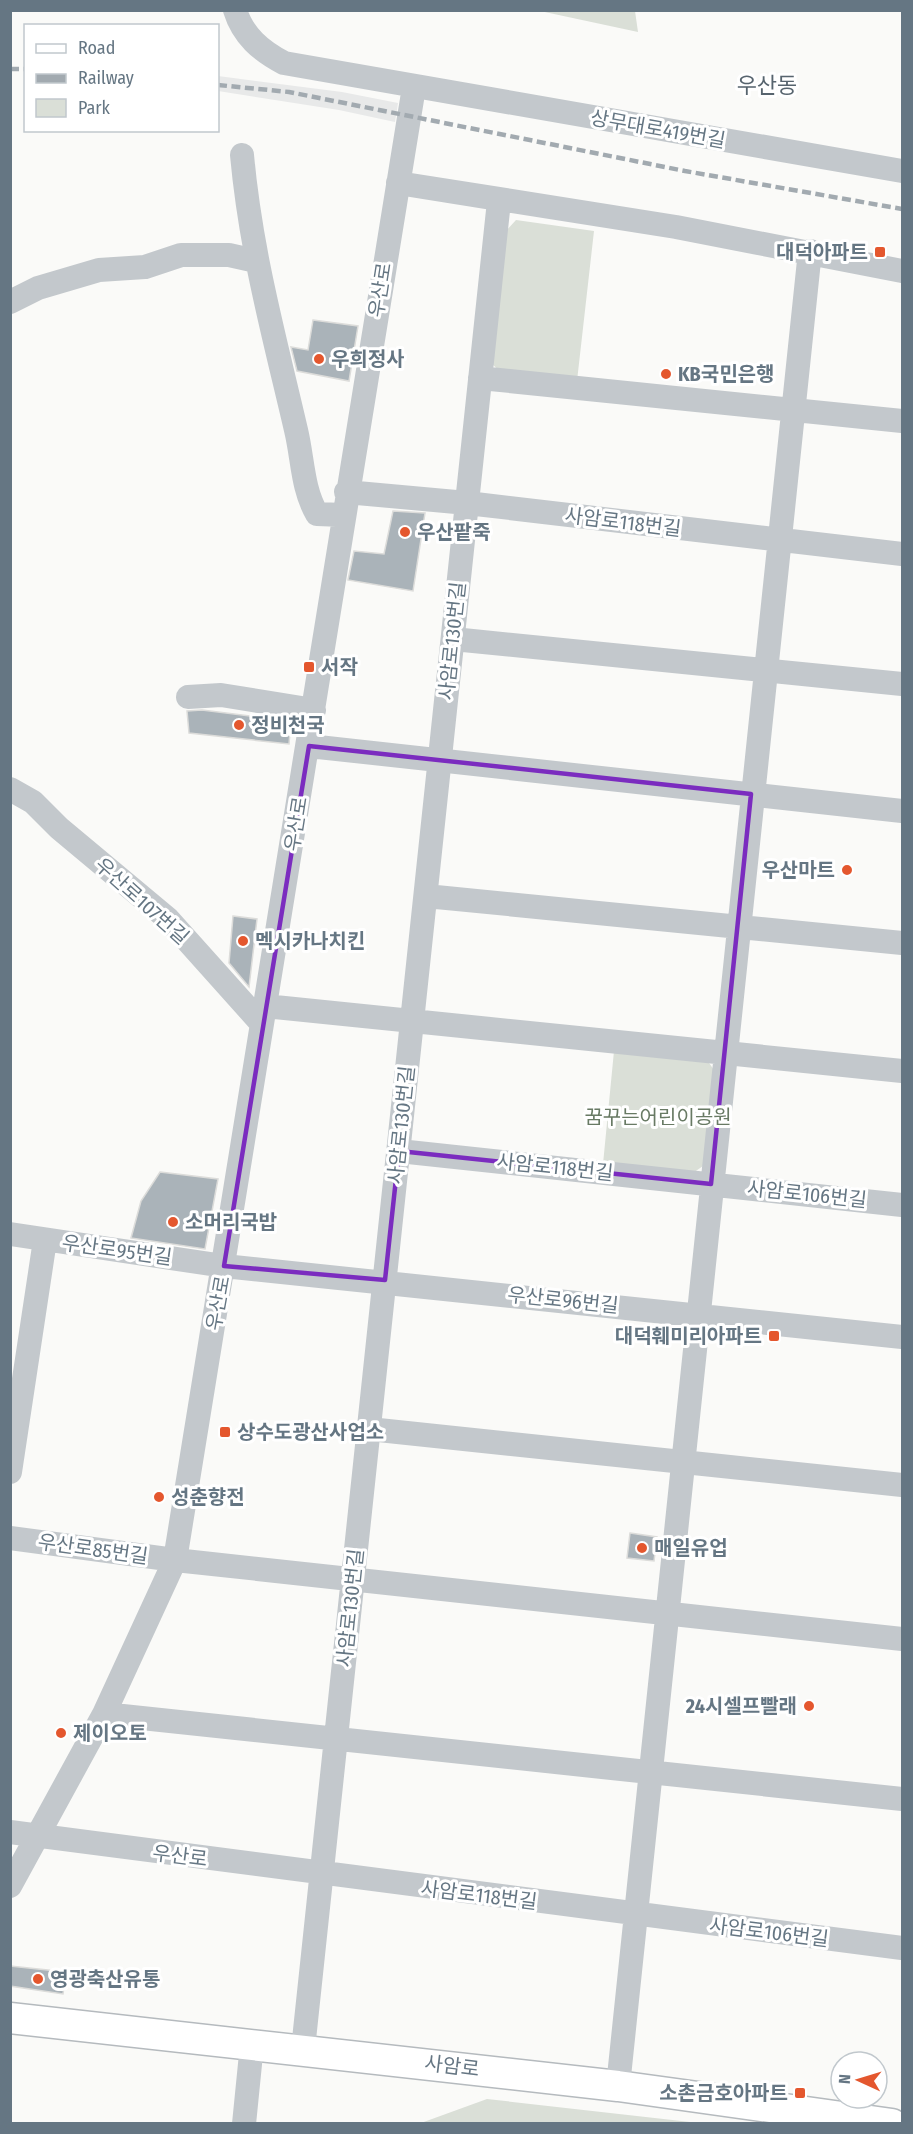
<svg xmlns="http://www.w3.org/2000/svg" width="913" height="2134" font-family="'Fira Sans Condensed','Noto Sans KR',sans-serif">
<rect width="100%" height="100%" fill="#fafaf8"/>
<!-- built -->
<path fill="#e8e9e9" d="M218 76 342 92 398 103 395 122 339 110 218 91Z"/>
<!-- green -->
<path fill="#dadfd7" d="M540 11H635L638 32Z
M516 220 594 231 577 381 502 373 492 364 506 231Z
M614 1051 707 1060 714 1070 703 1166 693 1173 603 1164Z
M487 2099 699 2123H421Z"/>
<!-- building -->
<path fill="#aab3b9" stroke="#dcdcda" stroke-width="1.5" d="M313 320 358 326 349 381 297 371 291 347 308 350Z
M393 511 425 513 413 591 348 580 354 551 384 554Z
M202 710 291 721 289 744 189 733 187 711Z
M233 916 257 919 249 987 229 963Z
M160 1172 218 1179 205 1249 131 1238 141 1201Z
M630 1533 657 1537 654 1561 627 1558Z
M10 1966 66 1972 63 1994 10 1986Z"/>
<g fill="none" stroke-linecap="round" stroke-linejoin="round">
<!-- major casing -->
<g stroke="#b5babe" stroke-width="33">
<path id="major" d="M10 2018 618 2086 892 2124"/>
</g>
<!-- minor -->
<path stroke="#c3c8cc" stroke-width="24" d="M235 10C243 36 261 51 284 63L902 171
M242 155C251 253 274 335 296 430 303 459 302 488 317 514L343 515
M398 183 676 227 902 271
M10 302 38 288 99 270 145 267 181 255H229L256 261
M480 378 902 421
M346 492 467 503 902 554
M453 639 902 684
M188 697 221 695 314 710
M309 746 902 811
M10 789 33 802 59 828 168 919 262 1024
M426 896 902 943
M265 1006 902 1071
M399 1151 902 1205
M10 1234 224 1266 902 1337
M369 1429 902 1485
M10 1472 45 1240
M10 1538 175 1560 902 1639
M104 1714 902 1799
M10 1832 902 1948
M10 1886 104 1714 175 1560 414 87
M303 2049 499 201
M618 2086 810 251
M244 2124 252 2044"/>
<!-- major -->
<use href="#major" stroke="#fff" stroke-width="30"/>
<!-- rail -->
<path stroke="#a2aab0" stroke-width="4.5" stroke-dasharray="9 4.5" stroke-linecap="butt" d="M10 69H26
M218 85 289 92 685 171 902 209"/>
</g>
<!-- marked area -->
<path fill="none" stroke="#7b2cbf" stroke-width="4.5" stroke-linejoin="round" d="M309 746 751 794 711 1184 399 1151 385 1280 224 1266Z"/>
<!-- markers -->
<g fill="#e4572e" stroke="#fff" stroke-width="2">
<rect x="874" y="246" width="12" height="12" rx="3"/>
<circle cx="319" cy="359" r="6"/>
<circle cx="666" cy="374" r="6"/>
<circle cx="405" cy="532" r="6"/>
<rect x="303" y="661" width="12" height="12" rx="3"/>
<circle cx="239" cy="725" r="6"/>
<circle cx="847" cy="870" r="6"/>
<circle cx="243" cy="941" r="6"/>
<circle cx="173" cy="1222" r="6"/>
<rect x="768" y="1330" width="12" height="12" rx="3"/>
<rect x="219" y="1426" width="12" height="12" rx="3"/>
<circle cx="159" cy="1497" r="6"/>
<circle cx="642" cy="1548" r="6"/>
<circle cx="809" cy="1706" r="6"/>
<circle cx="61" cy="1733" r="6"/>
<circle cx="38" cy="1979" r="6"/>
<rect x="794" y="2087" width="12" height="12" rx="3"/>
</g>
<g text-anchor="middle" stroke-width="6" stroke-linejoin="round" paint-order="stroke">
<!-- street labels -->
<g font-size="20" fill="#657683" stroke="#fff">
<text transform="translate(658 129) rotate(10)" y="7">상무대로419번길</text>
<text transform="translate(380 290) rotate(-81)" y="7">우산로</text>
<text transform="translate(623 522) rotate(7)" y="7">사암로118번길</text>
<text transform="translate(452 641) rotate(-84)" y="7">사암로130번길</text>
<text transform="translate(296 824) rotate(-81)" y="7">우산로</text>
<text transform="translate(142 901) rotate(42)" y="7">우산로107번길</text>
<text transform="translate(401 1125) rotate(-84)" y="7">사암로130번길</text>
<text transform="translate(555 1167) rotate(6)" y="7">사암로118번길</text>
<text transform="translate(807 1194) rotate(6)" y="7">사암로106번길</text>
<text transform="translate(117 1250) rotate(8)" y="7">우산로95번길</text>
<text transform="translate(563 1300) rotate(6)" y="7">우산로96번길</text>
<text transform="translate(218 1303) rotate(-80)" y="7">우산로</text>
<text transform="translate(93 1549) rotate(8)" y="7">우산로85번길</text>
<text transform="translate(350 1608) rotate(-84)" y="7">사암로130번길</text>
<text transform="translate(180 1856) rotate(7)" y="7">우산로</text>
<text transform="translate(479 1895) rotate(7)" y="7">사암로118번길</text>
<text transform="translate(769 1932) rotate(7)" y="7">사암로106번길</text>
<text transform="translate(452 2066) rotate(7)" y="7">사암로</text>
</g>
<!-- poi labels -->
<g font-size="20" font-weight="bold" fill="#657683" stroke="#fff" text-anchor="start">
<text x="868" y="259" text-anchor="end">대덕아파트</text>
<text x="331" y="366">우희정사</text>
<text x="678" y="381">KB국민은행</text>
<text x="417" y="539">우산팥죽</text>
<text x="321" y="674">서작</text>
<text x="251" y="732">정비천국</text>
<text x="835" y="877" text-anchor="end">우산마트</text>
<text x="255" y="948">멕시카나치킨</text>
<text x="185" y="1229">소머리국밥</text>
<text x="762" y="1343" text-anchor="end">대덕훼미리아파트</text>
<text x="237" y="1439">상수도광산사업소</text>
<text x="171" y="1504">성춘향전</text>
<text x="654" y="1555">매일유업</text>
<text x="797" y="1713" text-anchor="end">24시셀프빨래</text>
<text x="73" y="1740">제이오토</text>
<text x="50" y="1986">영광축산유통</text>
<text x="788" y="2100" text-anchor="end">소촌금호아파트</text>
</g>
<!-- park labels -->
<g font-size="20" fill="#687a64" stroke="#fff">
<text x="658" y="1124">꿈꾸는어린이공원</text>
</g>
<!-- quarter labels -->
<g font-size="22" fill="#57646e" stroke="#fff">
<text x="767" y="93">우산동</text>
</g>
</g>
<!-- border -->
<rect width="913" height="2134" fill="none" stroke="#657683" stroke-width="24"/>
<!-- legend -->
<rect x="24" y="24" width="195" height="108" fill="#ffffff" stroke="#c1c8cd" stroke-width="1.5"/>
<rect x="36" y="44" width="30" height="9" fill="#ffffff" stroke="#c1c8cd" stroke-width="1.5"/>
<text x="78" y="54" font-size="18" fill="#657683">Road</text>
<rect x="36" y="74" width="30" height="9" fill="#a2aab0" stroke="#c1c8cd" stroke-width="1.5"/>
<text x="78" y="84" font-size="18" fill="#657683">Railway</text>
<rect x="36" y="99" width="30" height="18" fill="#dadfd7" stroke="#c1c8cd" stroke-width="1.5"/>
<text x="78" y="114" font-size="18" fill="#657683">Park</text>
<!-- north arrow -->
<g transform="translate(859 2080) rotate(274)"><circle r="28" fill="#ffffff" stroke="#c1c8cd" stroke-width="1.5"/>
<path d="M0-4.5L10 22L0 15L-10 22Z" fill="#e4572e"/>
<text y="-9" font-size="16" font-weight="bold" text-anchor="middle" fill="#657683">N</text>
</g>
</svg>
